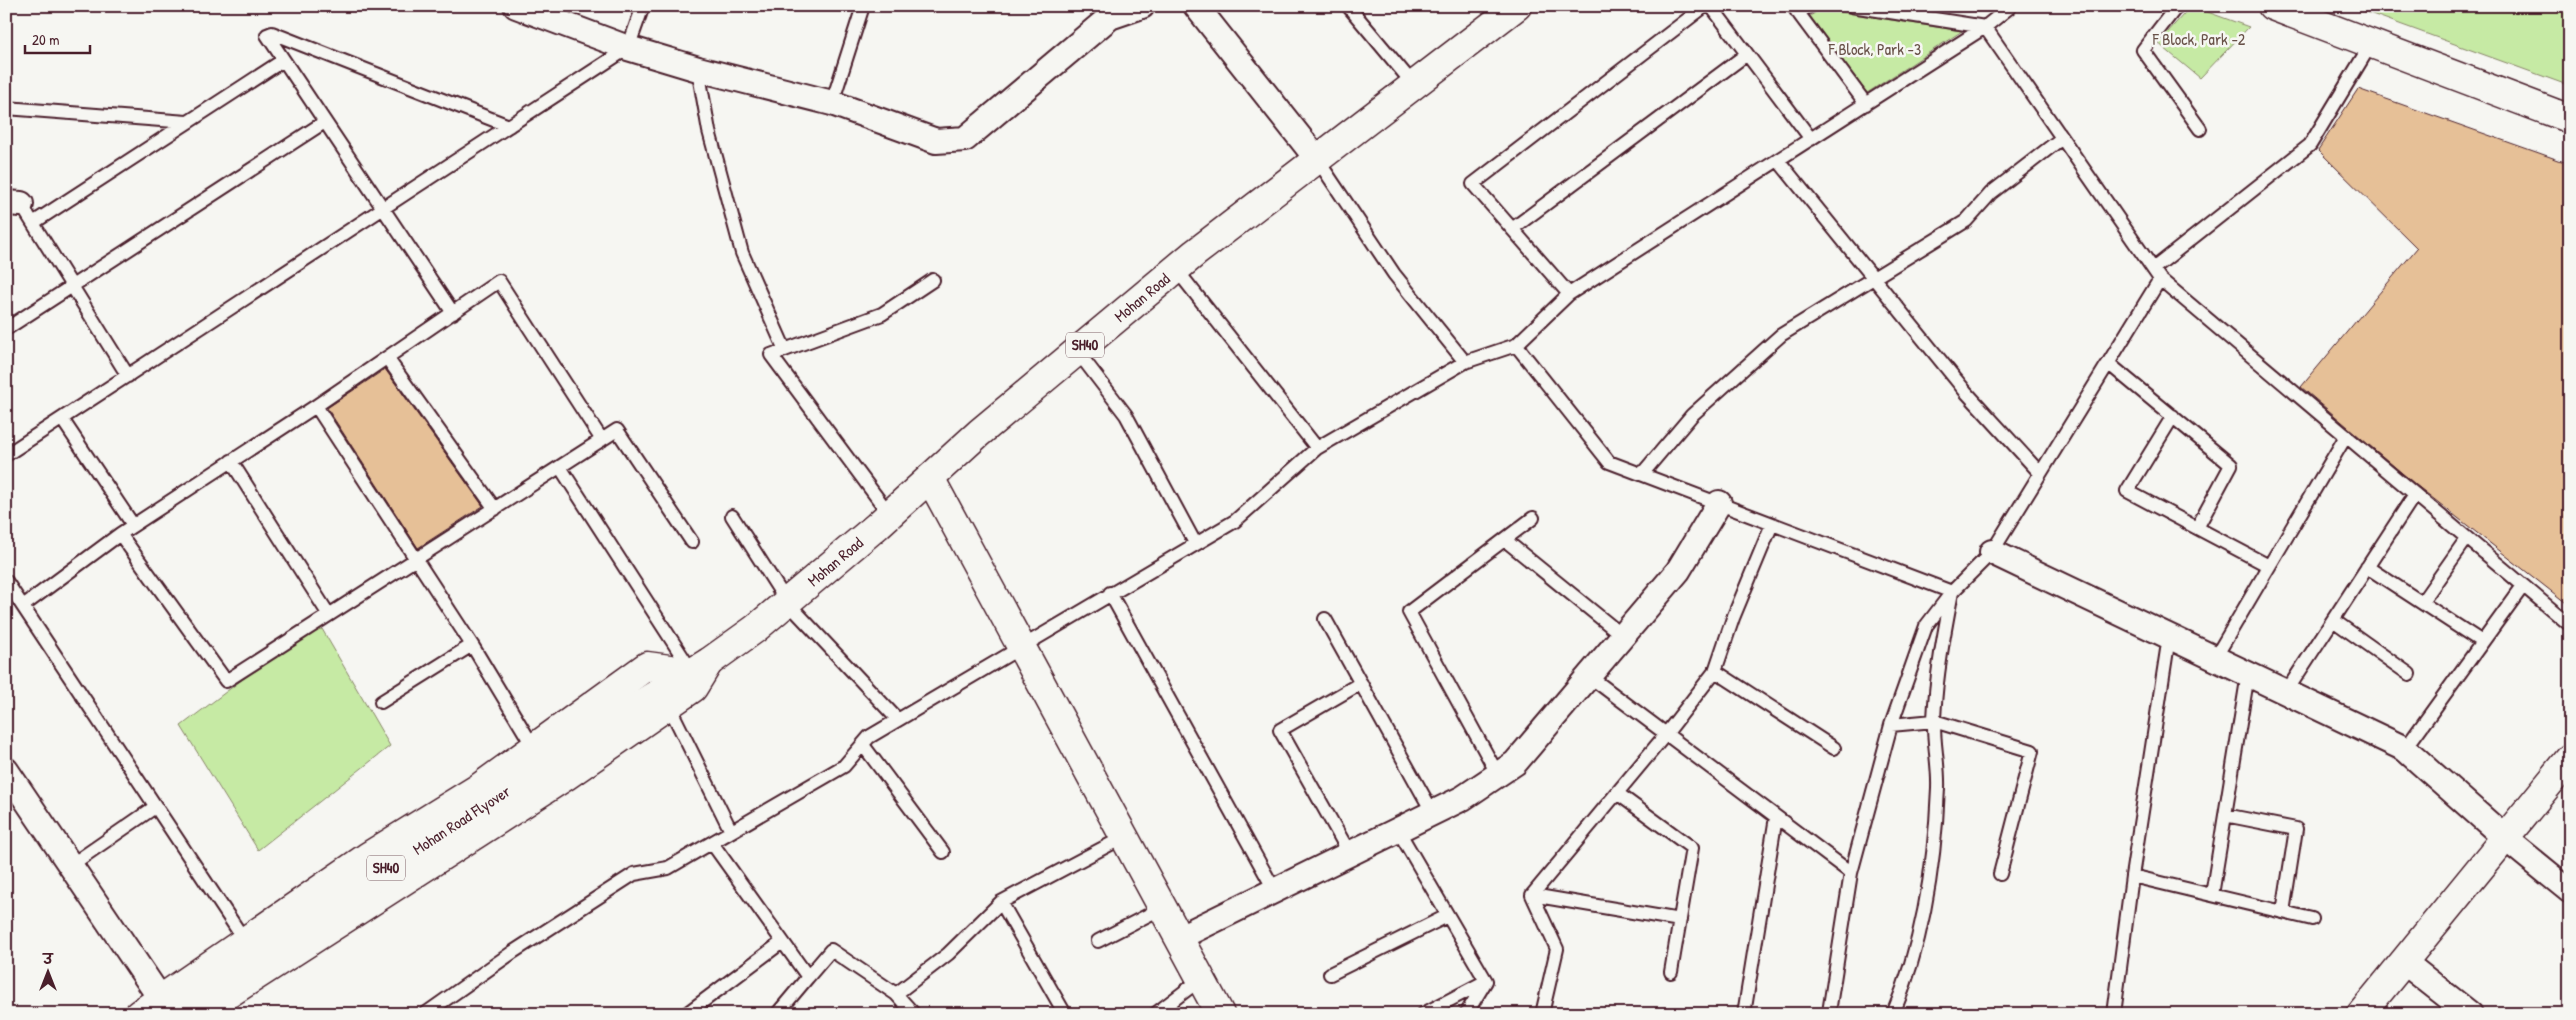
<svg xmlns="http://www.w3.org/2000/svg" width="2576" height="1020" font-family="'Patrick Hand','Playpen Sans Deva',sans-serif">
<rect width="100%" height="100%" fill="#f6f6f2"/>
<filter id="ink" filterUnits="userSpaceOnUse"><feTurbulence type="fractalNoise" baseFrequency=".02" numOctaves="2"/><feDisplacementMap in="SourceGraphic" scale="10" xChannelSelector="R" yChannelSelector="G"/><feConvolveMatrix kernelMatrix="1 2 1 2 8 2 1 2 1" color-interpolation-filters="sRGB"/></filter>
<g filter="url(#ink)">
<!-- green -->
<path fill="#c6eaa4" stroke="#888468" d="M2191 6 2249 27 2200 78 2158 43Z
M2350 6H2570V86Z
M1821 9 1962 31 1867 93 1810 16Z
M318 622 390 746 258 850 181 726Z"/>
<!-- building -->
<path fill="#e6c097" stroke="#4a1f2b" d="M2358 89 2570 164V606L2416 485 2301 387 2417 248 2318 150Z
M385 369 483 506 418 548 327 408Z"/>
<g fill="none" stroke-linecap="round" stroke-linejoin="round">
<!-- service casing -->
<g stroke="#4a1f2b" stroke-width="16">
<path id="service" d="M1348 6 1414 85
M1711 6 1811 139
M1793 6 1866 104
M1852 6 1985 27 2160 279 2570 625
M2177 6 2143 50 2200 129
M1797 12 1810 6
M698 69 709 131 742 253 785 350
M832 103 863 6
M6 108 187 122
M1317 159 1394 274 1465 362
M1778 160 1966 392 2040 473
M21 204 128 376
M33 223 282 61
M1512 229 1747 54
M1176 269 1317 448
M2153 269 2310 145 2371 44
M1569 294 1473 184 1705 6
M453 313 267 35 272 33 509 126
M6 329 323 123
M1516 345 1609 462 1952 592C1944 634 1936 676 1934 719 1933 742 1939 765 1938 788 1935 864 1923 943 1893 1014
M1077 351 1126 415 1195 543
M387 358 495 509
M2108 363 2231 465 2197 528
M316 406 472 645 534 748
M2173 416 2127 491 2269 566
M62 419 133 525
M6 455 628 48 643 6
M231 461 329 615
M560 467 691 670
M1642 474 1692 415 1781 335 1966 221 1991 193 2062 138
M890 515 771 355 882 314 933 280
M732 516 787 602 898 720
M120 534 226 681 617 430 692 542
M1505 540 1623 636
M2367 567 2482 642
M6 581 245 941
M1110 593 1275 891
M2422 602 2467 538
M23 606 120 534 316 406 499 281 602 440
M1325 619 1433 813
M2333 620 2409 674
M2215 658 2346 436
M1715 671 1733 618 1772 524
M1589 676 1851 873
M2286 692 2415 494
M381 702 472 645
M668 704 731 831
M1891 725 1934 721 2032 751 2000 874
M863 745 943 852
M2405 749 2523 586
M1498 775 1409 612 1533 518
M1617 793 1692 848 1671 972
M2225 815 2296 829 2283 912
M1398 830 1486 981
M712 843 808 977 831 950 896 994 914 1014
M1350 854 1280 730 1361 683
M71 865 155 807
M2132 876 2312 919
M1532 895 1666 734 1715 671 1834 748
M1532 895 1680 920
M1532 895 1557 949 1542 1014
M2212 895 2248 674
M1001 902 1065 1014
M1098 941 1162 908
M1330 974 1447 916
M896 994 948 954 1001 902 1124 837
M1829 1012 1851 873 1891 725 1926 626 1952 592 1992 552 2160 279
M425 1014 513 952 634 874 668 868 844 766 869 737 1235 521 1317 448 1465 362 1516 345 1569 294 1985 27 2011 6
M686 1014 782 942
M777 1014 808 977
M1155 1014 1201 979
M1423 1014 1486 981
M1466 1014 1486 981
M1744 1014 1776 817
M2114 1014 2132 876 2169 637"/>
</g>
<!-- minor casing -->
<g stroke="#4a1f2b" stroke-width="28">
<path id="minor" d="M516 6 628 48 698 69 832 103 936 141 965 139 1110 17 1142 6
M1196 6 1317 159
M6 203 21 204
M1992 552 2405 749 2505 838 2570 891
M6 770 160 998
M1178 938 1463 798 1515 763 1678 571 1719 503
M2404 962 2470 1014"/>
</g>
<!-- tertiary casing -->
<g stroke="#4a1f2b" stroke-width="31">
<path id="tertiary" d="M2272 6 2570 119
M930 478 1220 1014
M139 1014 367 857 477 789 647 666 692 672
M197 1014 566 776 693 688 709 662
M2361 1014 2570 758"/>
</g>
<!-- primary casing -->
<g stroke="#4a1f2b" stroke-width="31">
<g id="primary">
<path id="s1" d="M163 1014 610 723 709 662 755 629 877 526 979 433 1195 253 1517 6"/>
</g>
</g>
<!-- service -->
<use href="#service" stroke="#f6f6f2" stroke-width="12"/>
<!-- minor -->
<use href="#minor" stroke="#f6f6f2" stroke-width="24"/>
<!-- tertiary -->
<use href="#tertiary" stroke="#f6f6f2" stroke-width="28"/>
<!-- primary -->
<use href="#primary" stroke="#f6f6f2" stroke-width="28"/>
</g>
</g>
<g text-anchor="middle" stroke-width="5" stroke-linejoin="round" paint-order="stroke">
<!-- shield labels -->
<g fill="#f6f6f2" stroke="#7e6067" stroke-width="1">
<rect x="1066" y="332.5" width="38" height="25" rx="4"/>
<rect x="367" y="855.5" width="38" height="25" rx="4"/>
</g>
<g font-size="15" font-weight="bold" fill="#4a1f2b">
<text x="1085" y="350">SH40</text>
<text x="386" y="873">SH40</text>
</g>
<!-- park labels -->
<g font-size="16" fill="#695249" stroke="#f6f6f2">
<text x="2199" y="45">F Block, Park -2</text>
<text x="1875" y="55">F Block, Park -3</text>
</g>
<!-- street labels -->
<g font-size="16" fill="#4a1f2b" stroke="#f6f6f2">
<text dy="6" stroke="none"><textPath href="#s1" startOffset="1216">Mohan Road</textPath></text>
<text dy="6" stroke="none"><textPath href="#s1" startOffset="811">Mohan Road</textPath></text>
<text dy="6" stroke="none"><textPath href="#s1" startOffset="356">Mohan Road Flyover</textPath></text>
</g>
</g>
<!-- margin -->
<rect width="2576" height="1020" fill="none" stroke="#f6f6f2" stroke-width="25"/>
<rect x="12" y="12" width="2551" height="995" fill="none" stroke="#4a1f2b" stroke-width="2" filter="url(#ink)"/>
<!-- north arrow -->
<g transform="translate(48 972)" stroke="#f6f6f2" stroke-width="4" paint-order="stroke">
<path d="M0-4L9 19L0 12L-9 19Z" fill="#4a1f2b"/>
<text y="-8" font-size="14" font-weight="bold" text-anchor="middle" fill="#4a1f2b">उ</text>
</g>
<!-- scale -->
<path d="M25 45v8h65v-8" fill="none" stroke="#4a1f2b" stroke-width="2.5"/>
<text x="32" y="45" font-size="15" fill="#4a1f2b" stroke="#f6f6f2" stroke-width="4" paint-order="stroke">20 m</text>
</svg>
